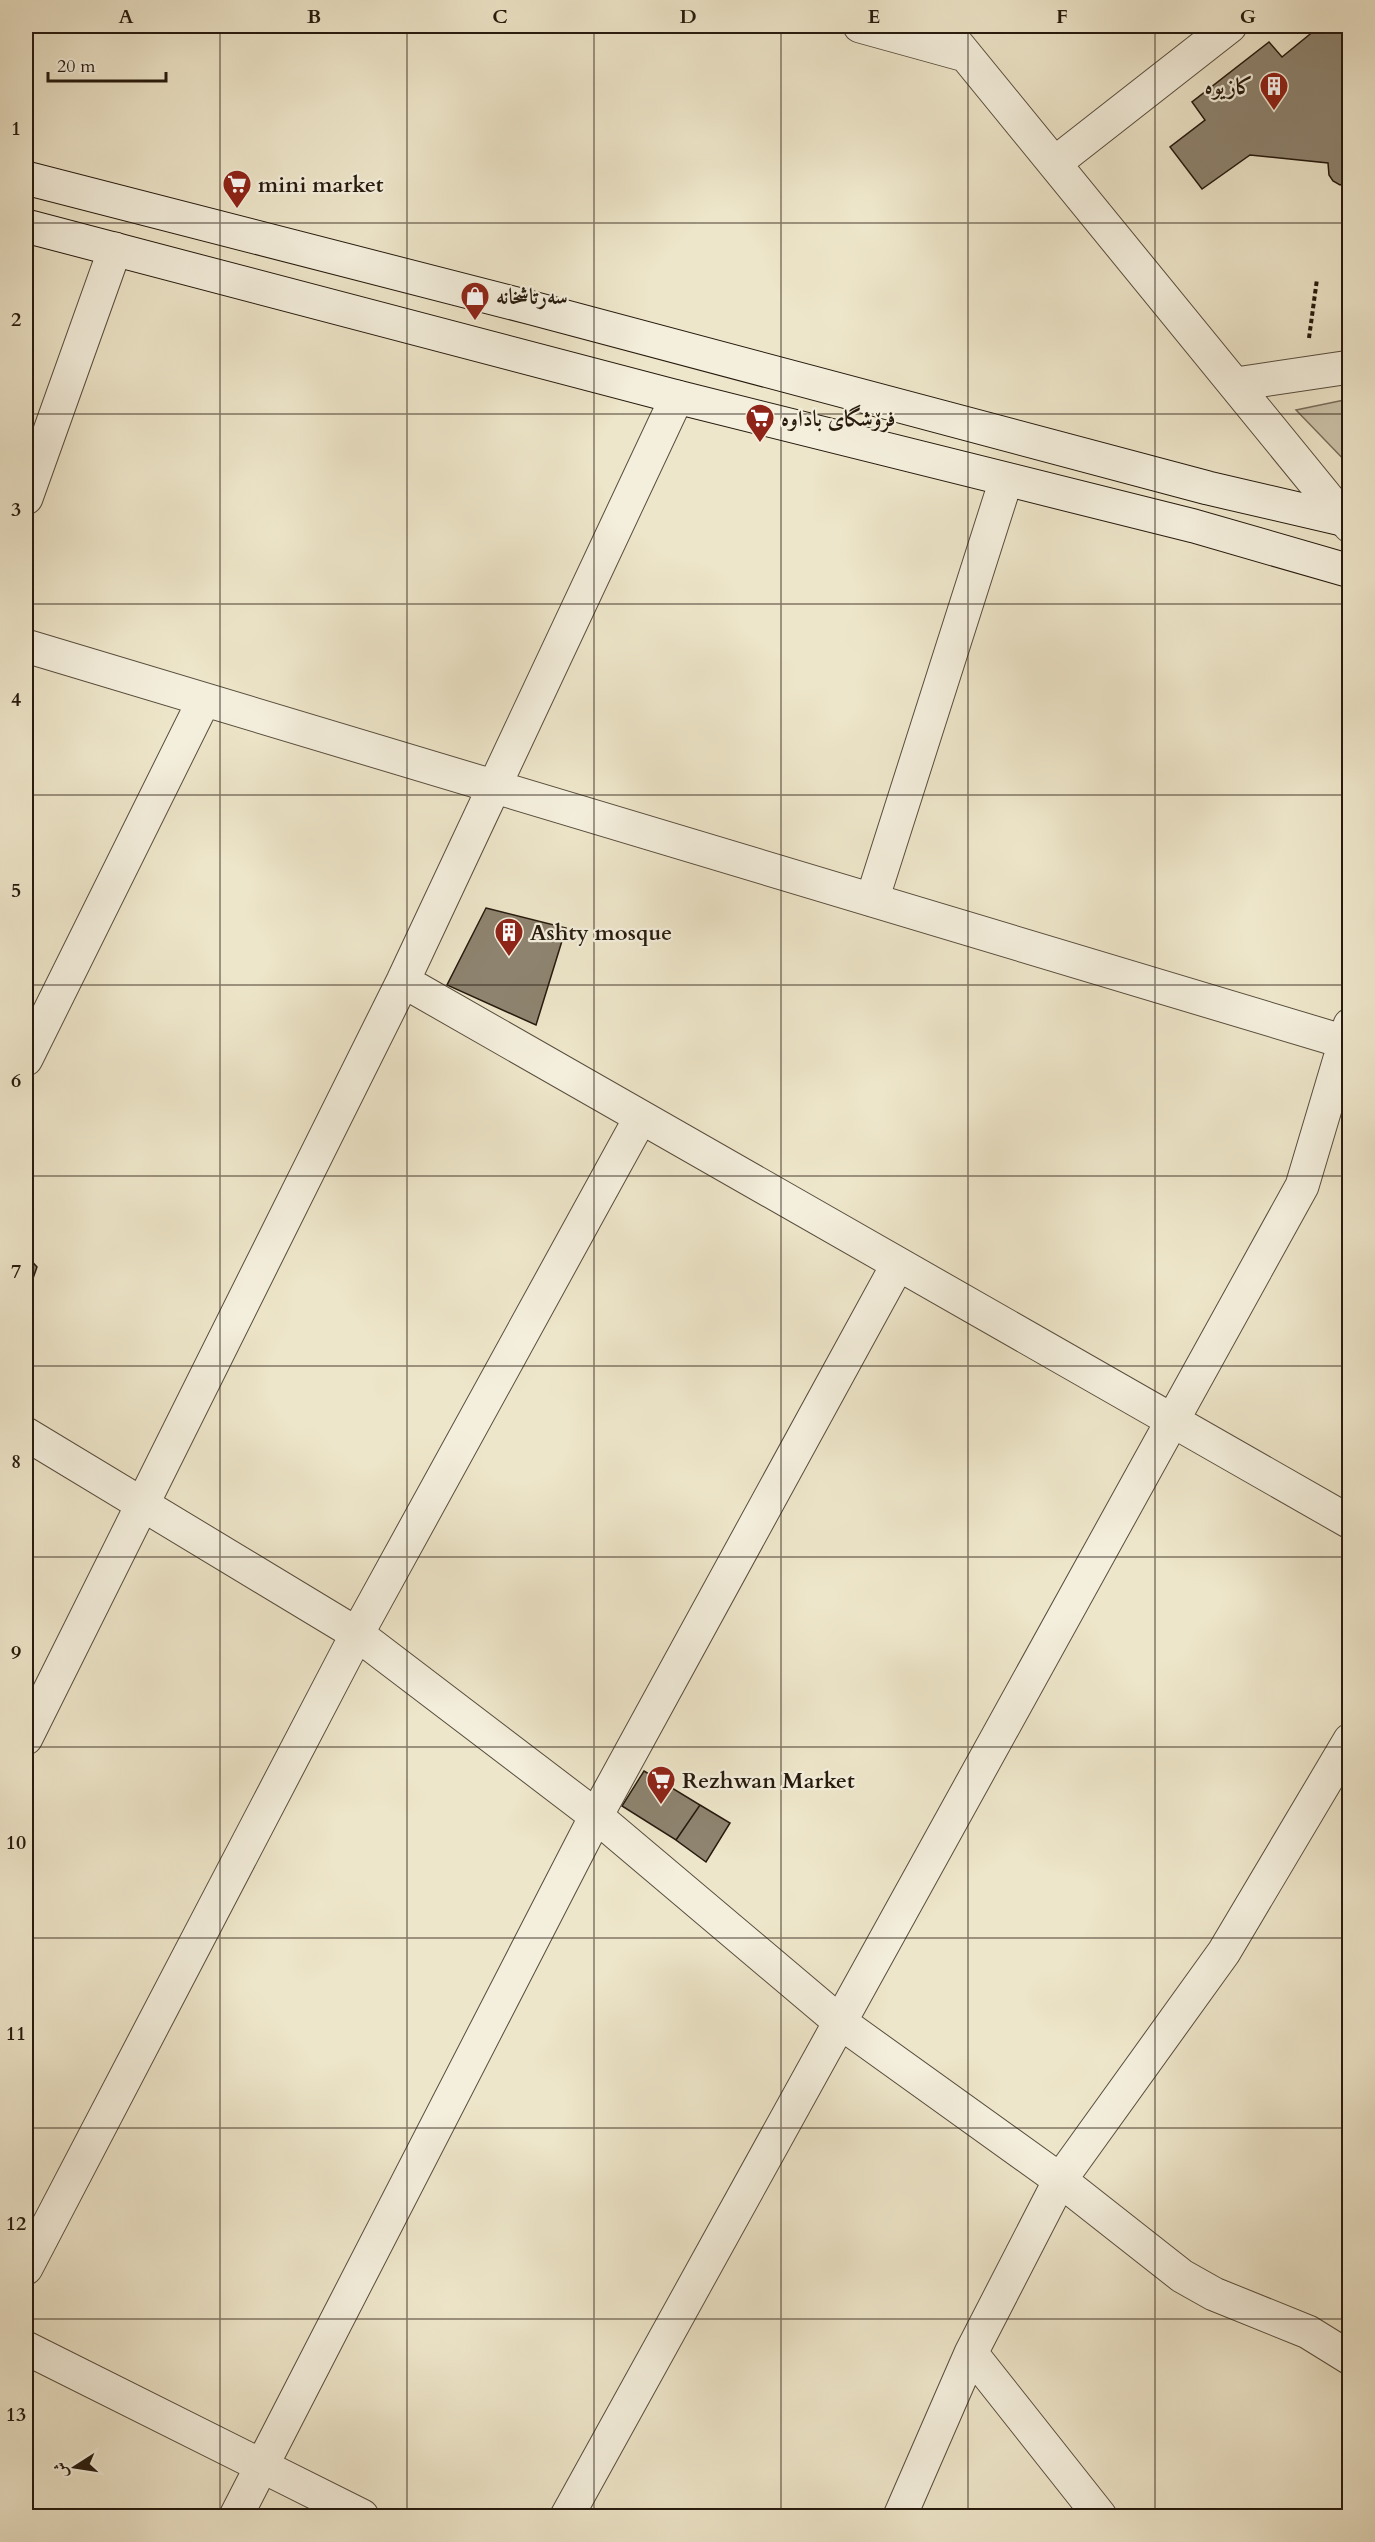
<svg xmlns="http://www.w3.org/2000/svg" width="1375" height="2542" font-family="Cardo,Amiri,serif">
<rect width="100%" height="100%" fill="#eee6ca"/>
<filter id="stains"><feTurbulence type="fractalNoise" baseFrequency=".00333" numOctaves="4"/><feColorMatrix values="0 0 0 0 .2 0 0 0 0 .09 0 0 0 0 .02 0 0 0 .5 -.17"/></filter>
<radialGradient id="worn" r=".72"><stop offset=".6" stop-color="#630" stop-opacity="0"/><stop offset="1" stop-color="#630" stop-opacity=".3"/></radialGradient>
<!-- green -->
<path fill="#ccc3aa" stroke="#796e5c" stroke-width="1.5" d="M1349 399H1350L1349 465 1296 410Z"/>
<!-- building -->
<path fill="#8e8470" stroke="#261a0e" stroke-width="1.5" d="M1320 26H1350V181L1340 185 1333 181 1329 175 1328 163 1250 155 1202 189 1170 147 1205 120 1192 102 1269 42 1282 57Z
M486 908 566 928 536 1025 447 985Z
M26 1255 37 1267 26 1298Z
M644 1771 700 1805 676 1840 622 1806Z
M700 1805 730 1823 706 1862 676 1840Z"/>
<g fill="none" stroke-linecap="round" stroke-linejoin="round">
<!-- street casing -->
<g stroke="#584d3d" stroke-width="35">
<path id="street" d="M860 26 965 55
M942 26 1350 526
M1055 163 1230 26
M1236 384 1350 367
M26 498 115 249
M26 646 1345 1042
M872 900 1006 480
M403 981 1350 1522
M26 1059 204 700
M26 1434 357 1634 596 1816 840 2022 1060 2180 1182 2276 1214 2294 1308 2332 1350 2358
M26 1738 403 981 677 397
M26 2268 357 1634 641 1117
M26 2348 362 2516
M971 2353 1100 2516
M236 2516 596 1816 898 1264
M567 2516 1302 1186 1350 1025
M900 2516 971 2353 1060 2180 1224 1952 1350 1740"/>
</g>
<!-- secondary casing -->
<g stroke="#261a0e" stroke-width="35">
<path id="secondary" d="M26 178 532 308 1208 488 1350 521
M26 226 677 397 1194 526 1350 571"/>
</g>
<!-- path -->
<path stroke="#261a0e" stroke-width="4" stroke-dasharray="4.5 3" stroke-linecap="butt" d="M1309 338 1317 279"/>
<!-- street -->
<use href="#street" stroke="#f4efdd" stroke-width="33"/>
<!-- secondary -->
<use href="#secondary" stroke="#f4efdd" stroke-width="33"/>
</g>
<!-- grid -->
<path fill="none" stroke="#261a0e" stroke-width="1.5" stroke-opacity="0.55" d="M220 26V2516M407 26V2516M594 26V2516M781 26V2516M968 26V2516M1155 26V2516M26 223H1350M26 414H1350M26 604H1350M26 795H1350M26 985H1350M26 1176H1350M26 1366H1350M26 1557H1350M26 1747H1350M26 1938H1350M26 2128H1350M26 2319H1350"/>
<!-- icons -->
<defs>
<g id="building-pin" transform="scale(1.5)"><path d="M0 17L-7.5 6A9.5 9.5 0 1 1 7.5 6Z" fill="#8f2418" stroke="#f4efdd"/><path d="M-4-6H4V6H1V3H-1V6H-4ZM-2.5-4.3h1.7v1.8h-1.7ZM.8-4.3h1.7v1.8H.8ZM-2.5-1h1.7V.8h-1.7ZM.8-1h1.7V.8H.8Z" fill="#fff"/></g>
<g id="supermarket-pin" transform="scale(1.5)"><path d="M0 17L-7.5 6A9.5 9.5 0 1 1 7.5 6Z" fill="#8f2418" stroke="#f4efdd"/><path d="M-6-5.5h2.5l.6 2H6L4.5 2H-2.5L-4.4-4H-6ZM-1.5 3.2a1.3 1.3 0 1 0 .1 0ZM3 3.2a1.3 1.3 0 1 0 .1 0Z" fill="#fff"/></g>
<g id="shop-pin" transform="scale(1.5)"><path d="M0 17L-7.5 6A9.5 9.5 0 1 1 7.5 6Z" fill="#8f2418" stroke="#f4efdd"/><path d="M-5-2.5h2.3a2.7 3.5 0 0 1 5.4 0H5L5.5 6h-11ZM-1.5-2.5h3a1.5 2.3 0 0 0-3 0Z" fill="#fff"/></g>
</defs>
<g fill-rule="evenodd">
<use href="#building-pin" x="1274" y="86"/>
<use href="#supermarket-pin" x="237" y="184"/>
<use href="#shop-pin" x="475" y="296"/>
<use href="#supermarket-pin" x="760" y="418"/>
<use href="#building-pin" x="509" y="932"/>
<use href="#supermarket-pin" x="661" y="1780"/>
</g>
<g text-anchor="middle" stroke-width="4.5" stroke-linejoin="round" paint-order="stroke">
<!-- poi labels -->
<g font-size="22" font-weight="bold" fill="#261a0e" stroke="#f4efdd" text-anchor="start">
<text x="1253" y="94" text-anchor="end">کازیوه</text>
<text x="258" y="192">mini market</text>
<text x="496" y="304">سەرتاشخانە</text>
<text x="781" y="426">فرۆشگای باداوە</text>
<text x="530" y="940">Ashty mosque</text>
<text x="682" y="1788">Rezhwan Market</text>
</g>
</g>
<!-- margin -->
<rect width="1375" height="2542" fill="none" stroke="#eee6ca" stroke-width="66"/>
<!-- north arrow -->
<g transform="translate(75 2467) rotate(258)" stroke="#f4efdd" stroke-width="4.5" paint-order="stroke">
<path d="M0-4.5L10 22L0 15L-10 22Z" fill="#261a0e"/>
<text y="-9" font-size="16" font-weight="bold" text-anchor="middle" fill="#261a0e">ش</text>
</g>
<!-- scale -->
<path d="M48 72v9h118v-9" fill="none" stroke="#261a0e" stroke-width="3"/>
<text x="57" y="72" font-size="18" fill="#261a0e" stroke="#f4efdd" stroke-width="4.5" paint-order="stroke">20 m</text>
<rect x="33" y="33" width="1309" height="2476" fill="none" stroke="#261a0e" stroke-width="2"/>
<g font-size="20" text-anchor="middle" font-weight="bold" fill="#261a0e">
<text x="126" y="23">A</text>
<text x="314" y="23">B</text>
<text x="500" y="23">C</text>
<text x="688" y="23">D</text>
<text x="874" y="23">E</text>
<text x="1062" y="23">F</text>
<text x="1248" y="23">G</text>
<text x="16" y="135">1</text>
<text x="16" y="326">2</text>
<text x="16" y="516">3</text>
<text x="16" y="706">4</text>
<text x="16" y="897">5</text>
<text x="16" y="1087">6</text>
<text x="16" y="1278">7</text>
<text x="16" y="1468">8</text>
<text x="16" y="1659">9</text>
<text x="16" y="1849">10</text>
<text x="16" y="2040">11</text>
<text x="16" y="2230">12</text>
<text x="16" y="2421">13</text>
</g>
<rect width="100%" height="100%" filter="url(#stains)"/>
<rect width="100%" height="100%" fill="url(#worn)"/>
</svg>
